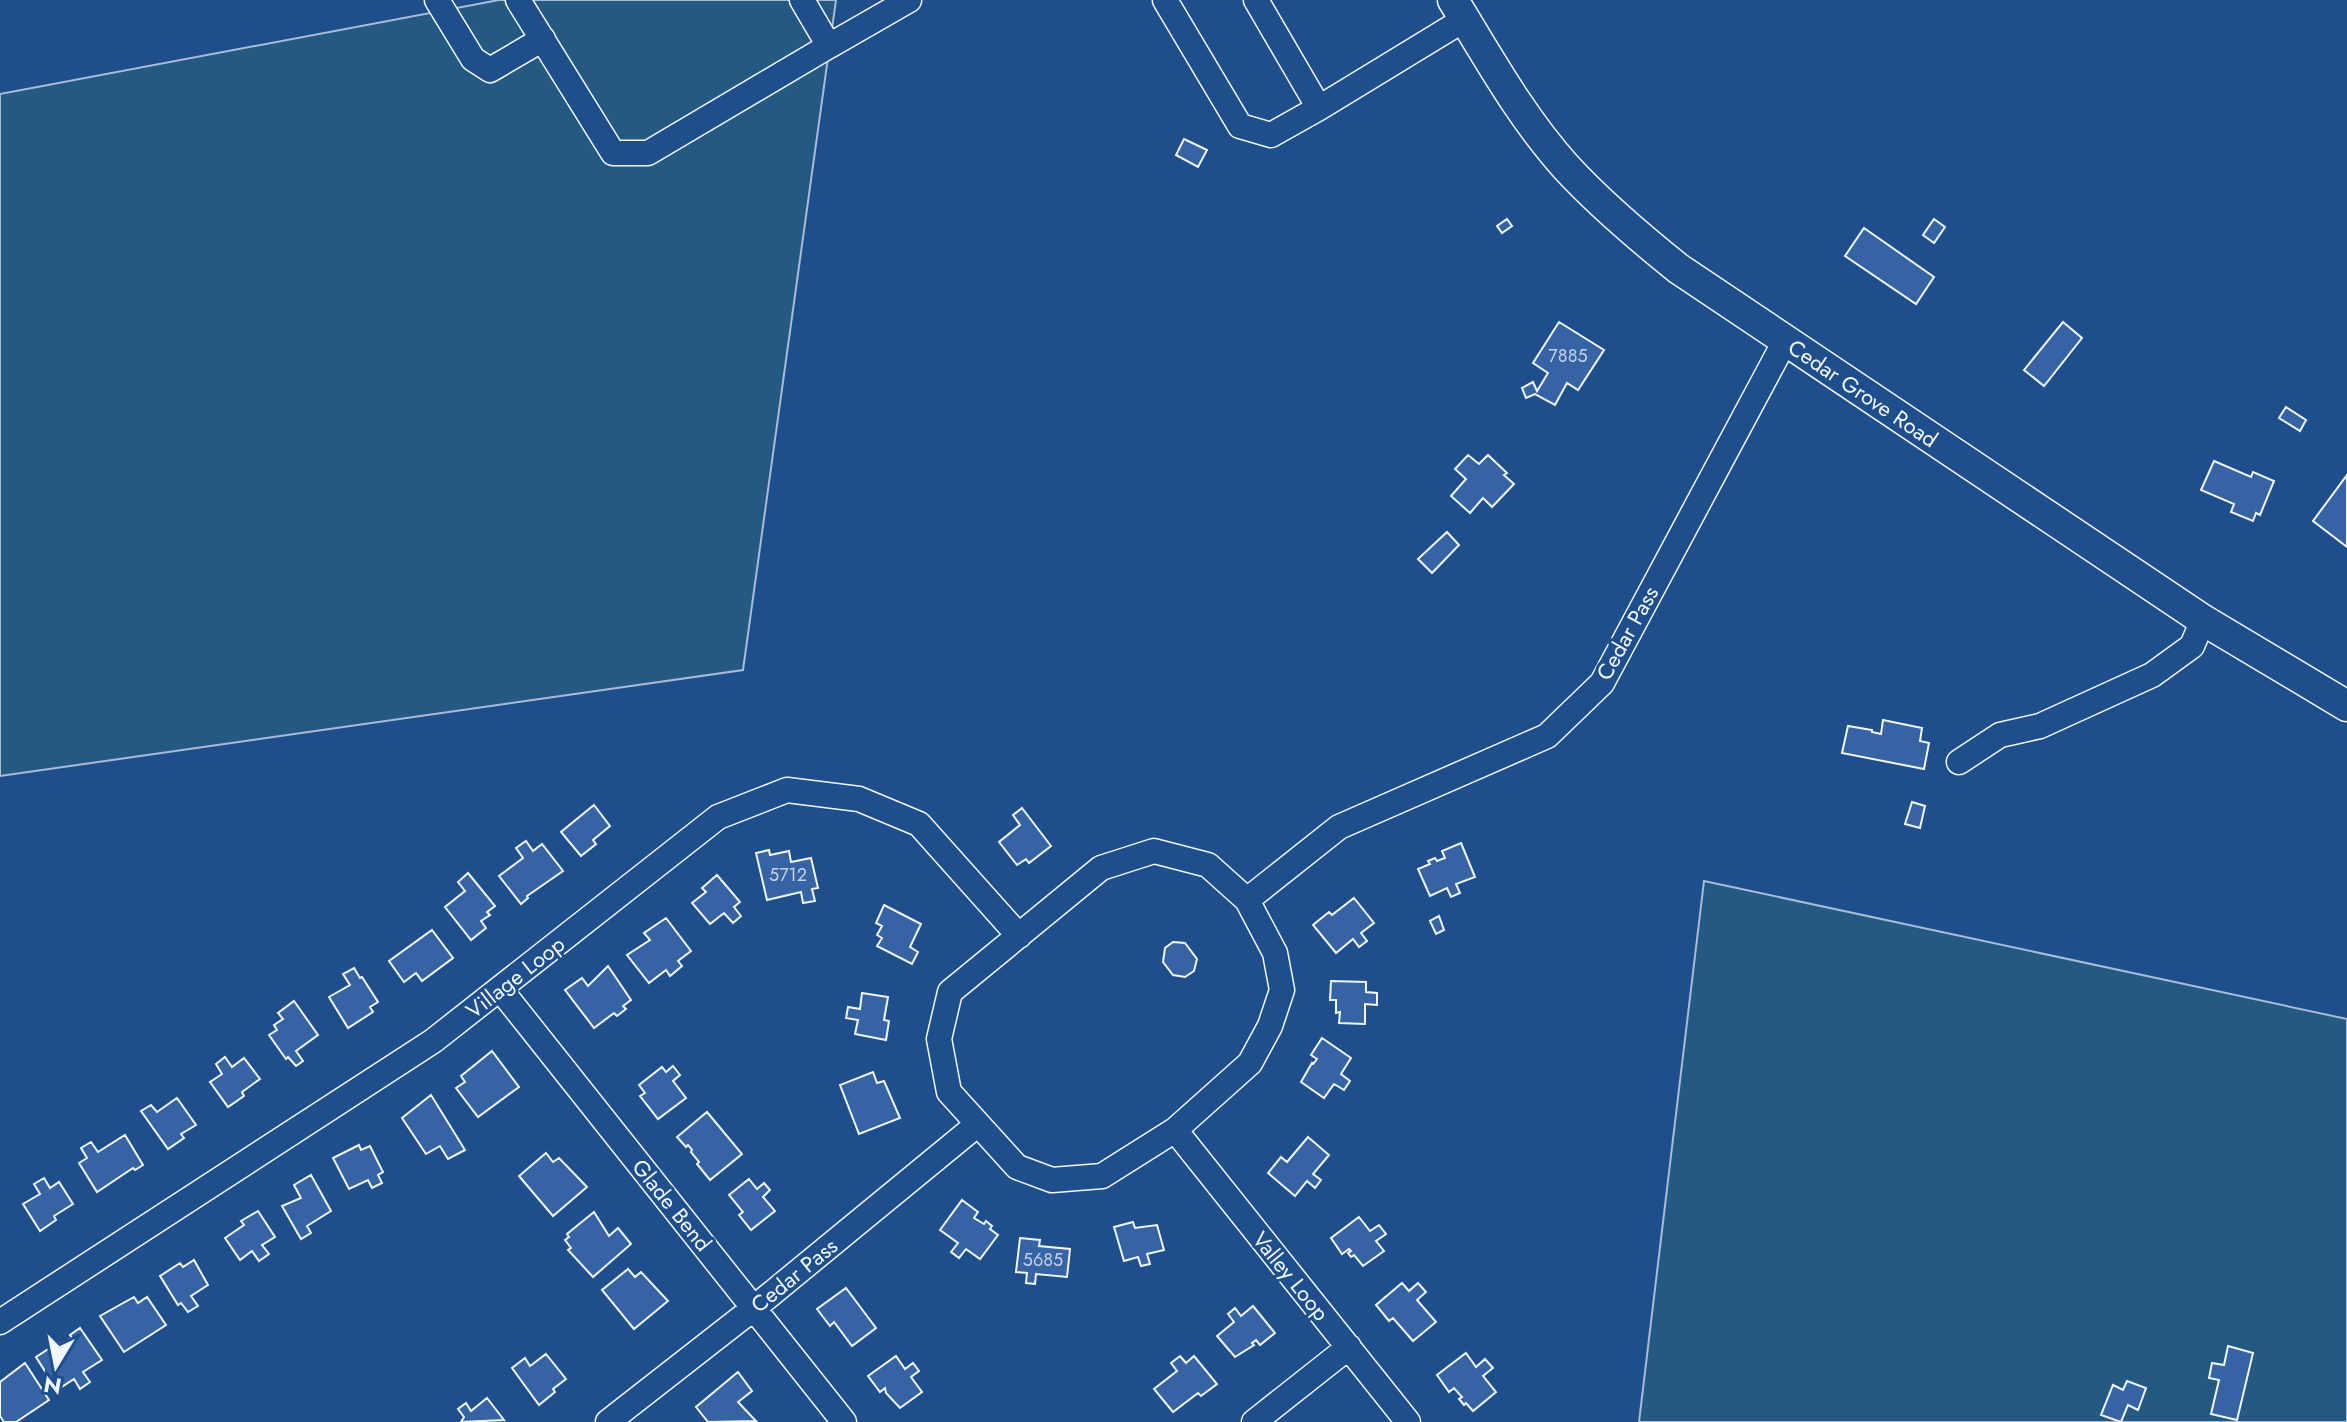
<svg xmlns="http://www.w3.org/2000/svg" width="2347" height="1422" font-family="Jost,sans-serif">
<rect width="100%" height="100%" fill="#1f4e8c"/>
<!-- green -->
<path fill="#245a82" stroke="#a8bbd7" stroke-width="2" d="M499 0H836L743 670 0 776V94Z
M1704 881 2347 1019V1422H1639Z"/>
<!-- building -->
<path fill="#3563a3" stroke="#f2f6ff" stroke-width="2" d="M1184 139 1207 150 1198 167 1176 155Z
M1507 219 1512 226 1502 233 1497 226Z
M1934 219 1945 227 1934 243 1923 235Z
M1864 228 1934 277 1916 304 1845 256Z
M1559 322 1604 350 1578 390 1567 383 1555 405 1535 394 1526 398 1522 388 1533 382 1537 391 1548 373 1533 363Z
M2063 322 2082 338 2044 386 2024 370Z
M2286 407 2306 420 2300 431 2279 418Z
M1468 455 1479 464 1488 455 1507 473 1504 475 1514 484 1492 507 1483 498 1470 513 1451 496 1466 479 1455 469Z
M2214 461 2251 477 2253 472 2274 481 2260 515 2256 513 2253 521 2231 512 2234 504 2201 490Z
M2347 475V547L2313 521Z
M1447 532 1459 545 1432 573 1418 559Z
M1883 720 1922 728 1920 741 1929 743 1924 769 1842 753 1848 726 1872 730V732L1881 734Z
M1912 802 1925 806 1920 828 1905 824Z
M594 805 610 826 593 840 596 844 581 856 561 832Z
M1022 808 1051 846 1029 863 1026 859 1017 865 999 842 1020 825 1013 815Z
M526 841 533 851 542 844 563 871 527 896 528 898 521 904 499 876 523 858 516 848Z
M1461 843 1475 877 1456 884 1460 893 1451 897 1447 888 1430 896 1418 869 1430 864 1428 861 1435 858 1437 861 1445 858 1442 851Z
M769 850 770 855 789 851 791 862 811 858 818 888 812 889 815 901 803 903 801 892 767 900 756 853Z
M468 873 495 906 487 912 490 915 481 921 486 928 471 940 445 907 465 891 458 882Z
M717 875 740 902 734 907 741 916 733 923 724 913 710 924 692 903 706 892 702 888Z
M1354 898 1374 923 1361 933 1367 941 1359 947 1353 939 1336 953 1313 925 1329 912 1332 915Z
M884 905 921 924 910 947 918 952 912 964 877 946 882 938 877 935 882 926 876 923Z
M1439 916 1444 930 1436 934 1430 921Z
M666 918 691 951 678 961 682 966 670 976 666 970 649 983 627 955 650 940 644 933Z
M432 930 453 958 422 981 416 973 404 982 389 961Z
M1173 942 1185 943 1197 959 1194 971 1185 977 1173 975 1163 962 1165 948Z
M608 966 631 1000 623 1006 626 1009 617 1016 614 1013 594 1028 565 990 582 978 588 986Z
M354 968 360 978 362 977 378 1002 370 1007 373 1012 348 1028 329 997 350 985 343 974Z
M1331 981 1366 982V992L1377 993V1005L1365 1004V1024L1339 1023 1340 1012 1336 1013V1000H1330Z
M862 993 888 997 884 1020 889 1021 886 1040 855 1034 858 1020 846 1018 848 1007 860 1009Z
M294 1001 318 1035 296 1051 303 1061 296 1066 288 1057 286 1059 269 1035 277 1030 274 1025 283 1019 278 1013Z
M1322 1038 1351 1058 1341 1074 1350 1081 1344 1090 1334 1084 1324 1098 1301 1082 1312 1063 1313 1064 1317 1059 1311 1055Z
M492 1051 519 1087 478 1117 456 1088 465 1082 461 1076Z
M225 1057 232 1067 244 1058 260 1079 242 1092 244 1096 228 1107 210 1082 222 1074 216 1064Z
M673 1066 680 1075 673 1081 686 1098 658 1119 640 1096 645 1093 639 1085 662 1067 666 1072Z
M873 1072 877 1083 884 1081 900 1118 859 1134 840 1085Z
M431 1095 465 1150 448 1159 440 1146 426 1154 402 1118Z
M177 1098 196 1125 181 1134 184 1138 168 1149 141 1111 151 1105 157 1112Z
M707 1112 742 1154 710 1180 697 1164 699 1162 691 1152 692 1150 688 1145 686 1147 677 1137Z
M125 1135 143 1165 135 1170 133 1168 97 1192 79 1163 87 1158 81 1148 91 1142 98 1152Z
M1308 1137 1329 1155 1313 1174 1321 1180 1315 1188 1307 1181 1295 1196 1268 1173 1281 1157 1287 1162Z
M359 1145 361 1150 370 1146 383 1172 378 1175 382 1183 372 1188 368 1180 349 1189 333 1158Z
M546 1153 553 1162 559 1158 587 1187 553 1216 519 1176Z
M311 1175 331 1211 307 1226 311 1233 301 1239 282 1206 301 1198 294 1185Z
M44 1178 50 1188 59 1182 73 1204 54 1216 56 1220 40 1231 23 1204 40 1194 34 1184Z
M749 1179 757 1189 764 1183 770 1190 763 1197 775 1211 751 1230 739 1215 743 1212 729 1195Z
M962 1200 978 1212 974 1218 984 1224 986 1221 992 1226 990 1229 998 1235 980 1259 966 1249 959 1258 951 1252 958 1243 940 1230Z
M258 1211 275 1237 262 1245 269 1254 259 1261 252 1251 240 1260 225 1238 244 1225 241 1221Z
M594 1212 609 1236 618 1228 631 1244 593 1277 568 1250 571 1248 565 1240 569 1237 567 1234Z
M1359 1217 1370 1231 1379 1225 1386 1234 1376 1241 1384 1251 1363 1266 1354 1255 1351 1257 1348 1253 1351 1251 1349 1249 1342 1254 1331 1238Z
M1133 1222 1135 1228 1157 1225 1164 1250 1147 1254 1150 1264 1141 1266 1138 1257 1124 1261 1114 1227Z
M1020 1238 1040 1240 1039 1246 1070 1249 1067 1277 1036 1274 1035 1284 1026 1283 1027 1273 1016 1272Z
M194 1260 208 1285 191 1296 198 1306 188 1312 181 1303 178 1305 160 1276 180 1263 183 1267Z
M628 1269 635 1277 641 1272 668 1301 634 1329 602 1290Z
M1402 1283 1409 1291 1418 1283 1426 1292 1417 1300 1436 1322 1413 1341 1393 1318 1389 1321 1376 1305Z
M846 1288 876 1328 852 1346 834 1322 830 1326 817 1309Z
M134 1297 138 1303 147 1297 166 1325 124 1352 100 1316Z
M1253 1306 1275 1333 1260 1345 1256 1340 1252 1343 1254 1345 1235 1357 1217 1336 1234 1322 1228 1314 1235 1308 1241 1316Z
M80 1328 102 1360 83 1372 90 1382 80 1389 74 1379 57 1390 36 1357 53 1346 65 1342 72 1338 70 1335Z
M2228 1346 2253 1353 2237 1420 2211 1414 2219 1380 2209 1378 2212 1363 2224 1365Z
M1466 1353 1476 1367 1485 1359 1493 1368 1483 1376 1496 1392 1473 1411 1466 1403 1464 1405 1459 1399 1462 1397 1454 1388 1449 1392 1437 1375Z
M546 1354 566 1379 553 1389 555 1392 539 1405 512 1368 525 1358 530 1366Z
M896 1356 905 1369 913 1363 919 1371 911 1377 922 1392 900 1408 886 1393 885 1388 880 1392 868 1376Z
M1180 1356 1186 1363 1194 1356 1217 1384 1201 1396 1198 1393 1173 1412 1154 1389 1177 1371 1171 1363Z
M25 1363 49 1400 16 1422H4L0 1416V1382Z
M738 1372 752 1391 738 1402 756 1421 708 1422 696 1407Z
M2127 1381 2146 1388 2138 1410 2128 1405 2121 1422 2101 1415 2113 1385 2123 1390Z
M487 1398 504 1420 461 1422 464 1417 458 1409 466 1403 471 1411Z"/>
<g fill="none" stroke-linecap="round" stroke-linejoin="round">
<!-- minor casing -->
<g stroke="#f2f6ff" stroke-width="27">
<path id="minor" d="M437 0 473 59 490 70 543 39
M518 0 613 153H648L829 46
M802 0 829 46 909 0
M1165 0 1240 126 1271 135 1319 108 1256 0
M1319 108 1465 19
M1959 762 2000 735 2040 726 2152 675 2192 646 2203 620
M1154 851 1208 865 1247 900 1275 953 1282 990 1270 1026 1250 1063 1175 1130 1102 1176 1052 1180 1017 1167 949 1092 939 1039 950 992 1101 868Z
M1247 900 1339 827 1547 736 1602 683 1785 341
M500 989 844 1422
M1175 1130 1408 1422
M0 1322 433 1041 718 817 787 790 859 799 919 824 1019 936
M608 1422 754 1308 978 1124
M1254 1422 1349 1347"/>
</g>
<!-- major casing -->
<g stroke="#f2f6ff" stroke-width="33">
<path id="major" d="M1453 0C1488 57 1521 117 1566 167 1601 205 1639 237 1679 269L2203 620 2347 706"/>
</g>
<!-- minor -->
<use href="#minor" stroke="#1f4e8c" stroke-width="24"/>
<!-- major -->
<use href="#major" stroke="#1f4e8c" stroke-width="30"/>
</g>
<g text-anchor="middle" stroke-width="6" stroke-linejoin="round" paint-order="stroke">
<!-- number labels -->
<g font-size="18" fill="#c3d1e8">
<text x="1568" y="362">7885</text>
<text x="788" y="881">5712</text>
<text x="1043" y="1266">5685</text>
</g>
<!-- street labels -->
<g font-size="22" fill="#f2f6ff" stroke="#1f4e8c">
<text transform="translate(1863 393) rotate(34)" y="8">Cedar Grove Road</text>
<text transform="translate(1627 633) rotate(-61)" y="8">Cedar Pass</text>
<text transform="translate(515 977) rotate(-38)" y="8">Village Loop</text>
<text transform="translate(672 1205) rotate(51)" y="8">Glade Bend</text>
<text transform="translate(794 1275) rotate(-39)" y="8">Cedar Pass</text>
<text transform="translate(1291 1276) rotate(51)" y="8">Valley Loop</text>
</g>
</g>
<!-- north arrow -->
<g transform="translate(56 1366) rotate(190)" stroke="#1f4e8c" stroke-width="6" paint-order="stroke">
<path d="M0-6L14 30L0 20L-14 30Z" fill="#f2f6ff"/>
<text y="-12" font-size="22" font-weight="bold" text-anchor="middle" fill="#f2f6ff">N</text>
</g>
</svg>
